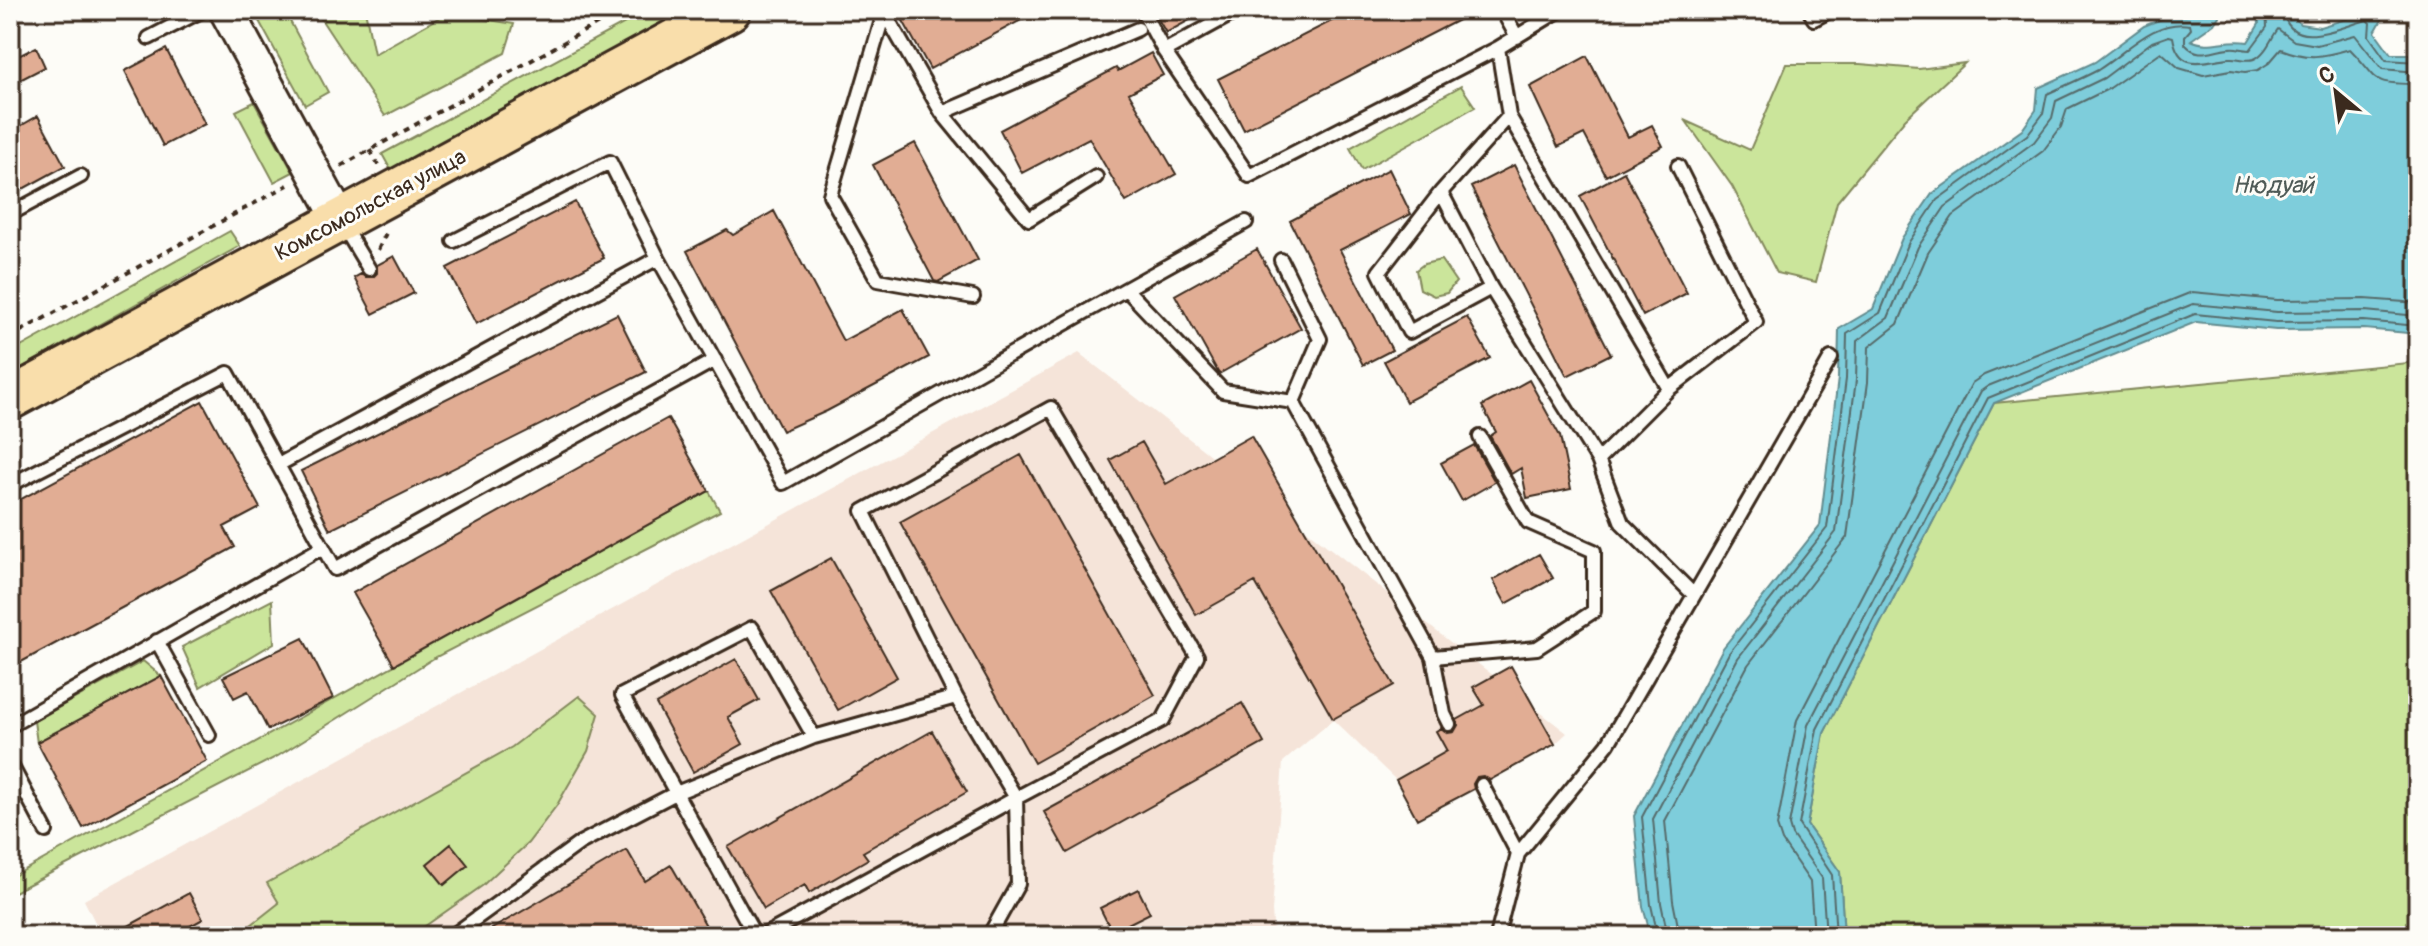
<svg xmlns="http://www.w3.org/2000/svg" width="2428" height="946" font-family="Pangolin,sans-serif">
<rect width="100%" height="100%" fill="#fdfcf7"/>
<filter id="ink" filterUnits="userSpaceOnUse"><feTurbulence type="fractalNoise" baseFrequency=".0125" numOctaves="2"/><feDisplacementMap in="SourceGraphic" scale="16" xChannelSelector="R" yChannelSelector="G"/><feConvolveMatrix kernelMatrix="1 2 1 2 8 2 1 2 1" color-interpolation-filters="sRGB"/></filter>
<g filter="url(#ink)">
<!-- built -->
<path fill="#f5e4d9" d="M1079 353 1567 733 1555 744 1417 819 1396 780 1333 720 1283 762 1272 911 1274 936H102L84 900Z"/>
<!-- green -->
<path fill="#cbe59b" stroke="#83885c" stroke-width="2" d="M253 10H284L328 92 305 105Z
M315 10H365L374 54 447 13 514 24 505 53 385 116Z
M649 10H701L393 174 382 154Z
M1965 63 1905 119 1837 202 1816 282 1777 273 1732 186 1686 121 1750 150 1787 64H1860L1919 69Z
M1461 86 1475 107 1362 170 1350 148Z
M254 102 293 172 274 182 236 111Z
M230 231 240 246 10 374V353Z
M1441 260 1456 282 1447 293 1434 296 1420 289 1416 270 1424 264Z
M2418 362V936H1844L1840 872 1807 825 1824 733 1994 403Z
M709 491 720 511 434 658 278 756 10 894V878Z
M272 600 274 643 200 687 182 647Z
M143 661 161 676 37 743 34 721Z
M579 696 599 714 588 751 557 805 528 843 482 886 411 936H237L279 903 267 883 512 747Z"/>
<!-- water -->
<path fill="#7ecddb" stroke="#638c8f" stroke-width="2" d="M2195 10H2223L2214 24 2191 40C2209 49 2226 38 2248 42L2259 24 2258 10H2289L2300 24 2320 27 2375 10 2384 16 2375 32 2391 54H2418V334L2364 329 2276 330 2196 322 1994 403 1824 733 1807 825 1840 872 1844 936H1651L1643 907 1634 816 1723 648 1820 525 1838 378 1839 329 1873 309 1902 238 1932 194 2022 130 2036 110 2038 88 2095 62 2144 26 2169 16H2186Z"/>
<g fill="none" stroke-linecap="round" stroke-linejoin="round">
<!-- shore -->
<path stroke="#566b6a" stroke-width="2" d="M2283 10C2289 54 2343 26 2367 20L2370 23 2369 36 2386 60 2418 62
M1658 936 1651 905 1642 817 1729 653 1827 528 1846 379 1847 334 1880 313 1909 242 1937 200 2027 135 2043 114 2047 94C2064 86 2081 79 2098 70 2127 52 2153 19 2190 25L2191 29 2185 36V44C2199 60 2212 49 2230 48 2236 47 2243 50 2250 50L2267 27 2266 10
M1668 936 1661 903 1653 819 1738 658 1836 532 1856 380 1857 341 1888 318 1918 247 1945 207 2034 142 2052 118 2056 101 2104 78 2152 42 2169 36 2173 37C2179 74 2206 60 2229 58 2238 57 2246 62 2254 59 2266 54 2271 38 2278 29L2294 41 2317 45 2355 35 2382 69 2418 72
M1680 936 1673 901 1665 821 1748 665 1847 537 1868 382 1869 347 1898 324 1928 253 1953 216 2043 151 2061 127 2067 109 2110 88 2161 52 2179 68 2203 75 2231 70 2245 72 2258 70 2269 63 2281 49C2308 60 2322 57 2350 49 2381 80 2367 84 2418 84
M1814 936 1810 882 1782 841 1777 826 1797 720 1972 383 1984 375 2192 292 2277 300 2365 299 2418 303
M1826 936 1822 878 1792 835 1789 825 1808 725 1981 391 1988 386 2193 304 2277 312 2365 311 2418 316
M1836 936 1832 875 1799 825 1817 729 1988 398 2195 314 2276 322 2364 321 2418 326"/>
</g>
<!-- building -->
<path fill="#e1ad94" stroke="#3b2a1e" stroke-width="2" d="M897 10H1040L930 69Z
M1153 10H1208L1166 33Z
M1353 10H1478L1244 130 1218 79Z
M36 47 45 67 10 85V60Z
M166 49 205 124 163 146 125 71Z
M1151 53 1163 75 1129 93 1176 174 1126 202 1089 138 1022 173 1000 130 1116 68 1118 71Z
M1587 56 1628 137 1652 125 1663 146 1606 176 1584 134 1558 147 1530 87Z
M38 116 65 166 10 196V132Z
M915 143 978 260 938 282 934 281 873 165Z
M1514 165 1611 354 1567 376 1471 187Z
M1389 169 1411 214 1340 250 1392 350 1363 365 1290 221Z
M1624 172 1687 293 1643 316 1580 196Z
M575 202 604 258 476 324 447 268Z
M774 211 843 341 903 309 929 357 827 411 782 431 687 251 727 230 733 235Z
M1257 249 1301 328 1219 374 1175 295Z
M394 256 414 293 373 314 354 278 361 274 365 277H373L377 273V265Z
M617 314 646 372 330 530 301 471Z
M1467 317 1490 358 1406 402 1384 361Z
M1529 380 1560 436 1571 489 1527 498 1521 468 1511 474 1490 436 1496 432 1482 406Z
M202 401 260 508 224 527 235 547 10 668V505Z
M668 418 709 491 394 665 353 593Z
M1251 436 1394 685 1333 719 1255 582 1196 615 1110 460 1142 442 1166 484Z
M1474 445 1495 482 1462 501 1441 463Z
M1021 455 1155 695 1034 763 900 522Z
M1539 554 1553 578 1506 604 1493 580Z
M831 558 897 677 838 710 771 591Z
M303 638 333 698 268 730 248 691 234 698 223 677Z
M736 659 759 700 728 717 743 744 693 772 656 704Z
M1511 666 1555 744 1490 780 1483 776 1477 777 1473 784 1474 789 1417 819 1396 780 1447 751 1436 731 1441 728 1448 733 1454 732 1458 725 1457 720 1484 705 1473 687Z
M161 676 207 761 83 828 37 742Z
M1242 703 1264 743 1067 853 1044 812Z
M932 731 967 792 863 852 868 859 809 893 805 885 764 909 728 847Z
M451 844 468 865 444 885 427 864Z
M627 850 645 881 671 865 712 936H480Z
M1138 889 1150 913 1112 932 1100 908Z
M189 893 203 919 172 936H110Z"/>
<g fill="none" stroke-linecap="round" stroke-linejoin="round">
<!-- service casing -->
<g stroke="#3b2a1e" stroke-width="18">
<path id="service" d="M885 10 830 195 878 280 973 297
M1142 10 1164 51 1249 176 1498 48 1560 10
M1502 10 1517 37
M1809 10 1814 19 1831 10
M884 12 942 113 1029 219 1096 177
M10 18 13 10
M149 38 203 10
M1498 48 1509 116 1669 389 1756 322 1678 166
M1164 51 1239 10
M942 113 1138 29
M1441 192 1491 288 1598 460 1669 389
M10 214 81 176
M342 224 369 269
M454 241 610 162 658 258
M1281 260 1320 339 1293 402
M1491 288 1409 332 1379 272 1441 192 1509 116
M1126 289 1246 222
M715 360 335 569 278 465 658 258 783 483 1126 289 1223 391 1293 402 1433 657 1444 714 1449 724
M1598 460 1622 523 1694 595
M10 485 228 373 278 465
M157 641 209 735
M1433 657 1537 648 1594 611V551L1528 522 1480 437
M10 726 323 547
M10 763 46 831
M1482 785 1518 854 1497 936
M1518 854 1608 744 1831 358
M452 936 580 843 676 793 814 737 956 697
M755 936 622 695 752 628 814 737
M763 936 1016 798 956 697 863 511 1051 408 1197 656 1163 720 1016 798 1018 884 989 936"/>
</g>
<!-- tertiary casing -->
<g stroke="#3b2a1e" stroke-width="38">
<path id="tertiary" d="M226 10 340 220"/>
</g>
<!-- primary casing -->
<g stroke="#3b2a1e" stroke-width="46">
<path id="primary" d="M10 399 730 10"/>
</g>
<!-- path -->
<path stroke="#3b2a1e" stroke-width="4" stroke-dasharray="6 6" stroke-linecap="butt" d="M370 150 378 165
M341 166 622 10
M378 250 386 233
M10 337 288 185"/>
<!-- service -->
<use href="#service" stroke="#fdfcf7" stroke-width="12"/>
<!-- tertiary -->
<use href="#tertiary" stroke="#fdfcf7" stroke-width="32"/>
<!-- primary -->
<use href="#primary" stroke="#f9deab" stroke-width="40"/>
</g>
</g>
<g text-anchor="middle" stroke-width="6" stroke-linejoin="round" paint-order="stroke">
<!-- street labels -->
<g font-size="22" fill="#3b2a1e" stroke="#fdfcf7">
<text transform="translate(370 204) rotate(-28)" y="8">Комсомольская улица</text>
</g>
<!-- water labels -->
<g font-size="24" font-style="italic" fill="#4f5b57" stroke="#fdfcf7">
<text x="2273" y="193">Нюдуай</text>
</g>
</g>
<!-- margin -->
<rect width="2428" height="946" fill="none" stroke="#fdfcf7" stroke-width="40"/>
<rect x="20" y="20" width="2388" height="906" fill="none" stroke="#3b2a1e" stroke-width="3" filter="url(#ink)"/>
<!-- north arrow -->
<g transform="translate(2336 92) rotate(331)" stroke="#fdfcf7" stroke-width="6" paint-order="stroke">
<path d="M0-6L14 30L0 20L-14 30Z" fill="#3b2a1e"/>
<text y="-12" font-size="22" font-weight="bold" text-anchor="middle" fill="#3b2a1e">С</text>
</g>
</svg>
